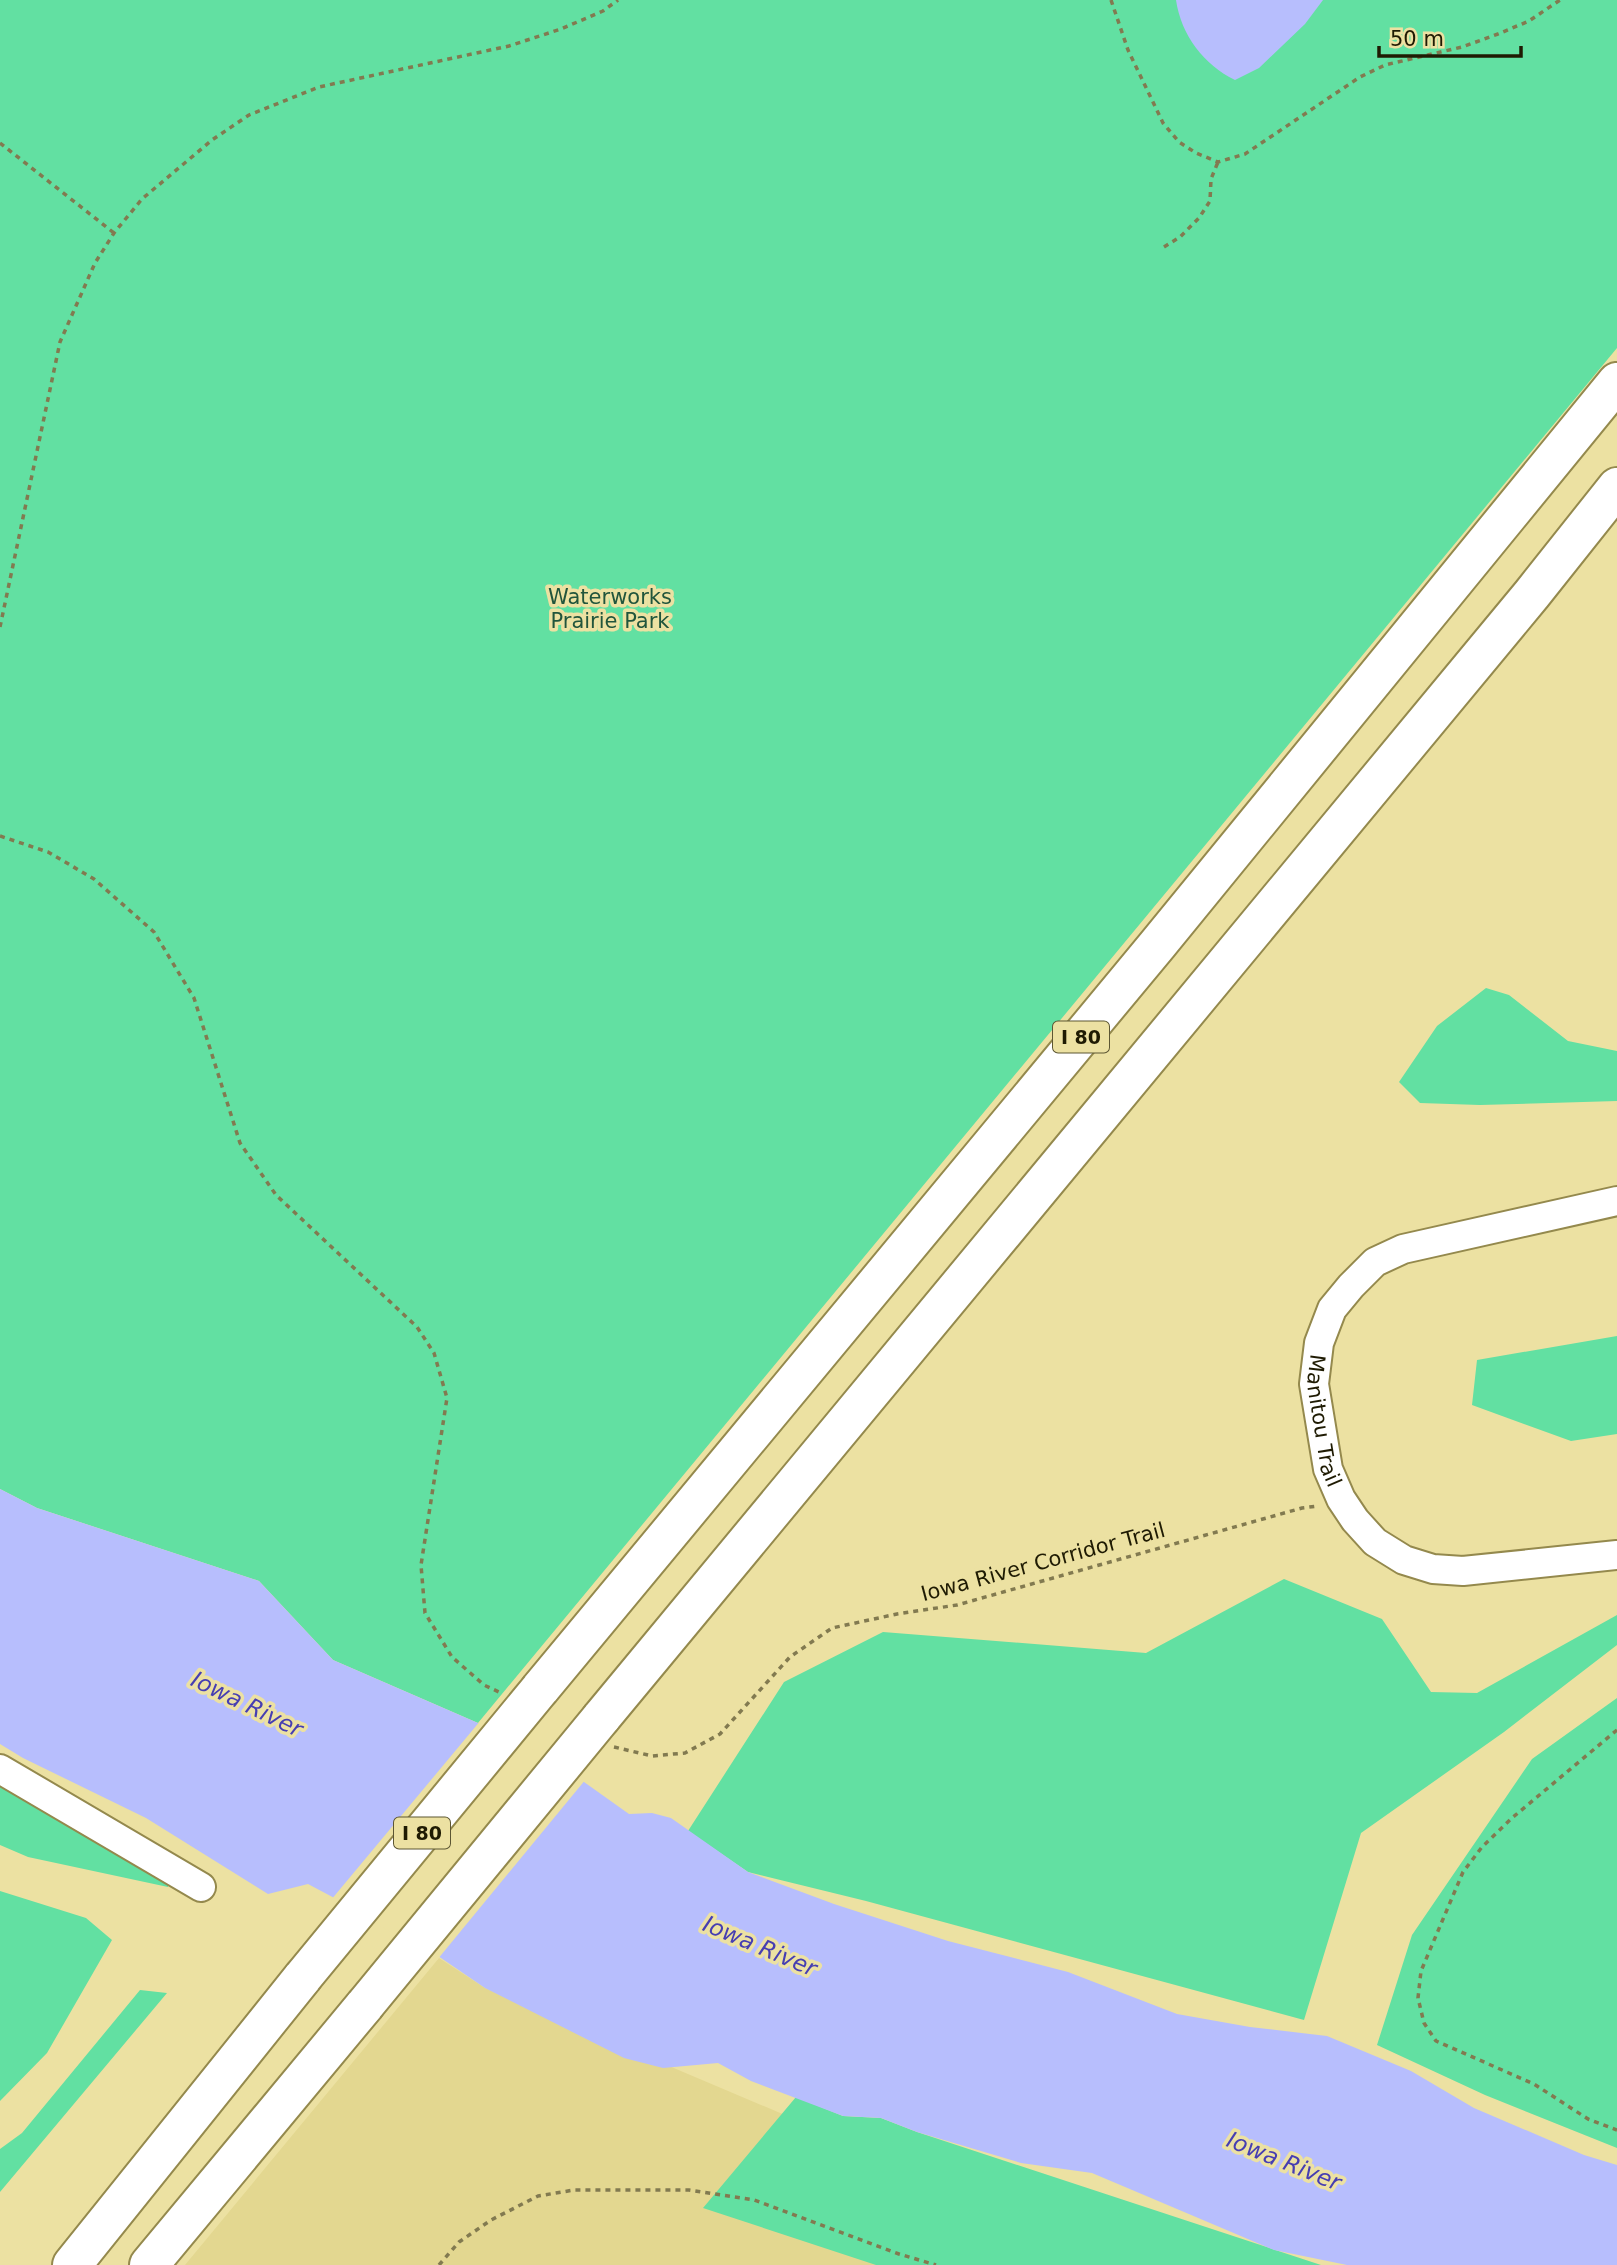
<svg xmlns="http://www.w3.org/2000/svg" width="1617" height="2265" font-family="'DejaVu Sans',sans-serif">
<rect width="100%" height="100%" fill="#ece1a2"/>
<!-- built -->
<path fill="#e3d790" d="M439 1958 485 1988 1139 2265H185Z"/>
<!-- green -->
<path fill="#62e0a2" d="M0 0H1617V348L478 1723 333 1660 259 1581 37 1508 0 1489Z
M1486 988 1509 995 1568 1041 1617 1051V1101L1480 1105 1420 1103 1399 1082 1437 1026Z
M1617 1336V1434L1571 1441 1472 1405 1477 1360Z
M1284 1579 1382 1619 1431 1692 1477 1693 1617 1615V1645L1504 1732 1361 1833 1304 2020 866 1901 748 1872 688 1831 784 1682 883 1632 1146 1653Z
M1617 1698V2148L1485 2095 1377 2045 1412 1935 1532 1759Z
M0 1778 168 1874V1887L28 1857 0 1845Z
M0 1891 86 1918 112 1940 47 2053 0 2101Z
M140 1990 167 1993 0 2192V2149L22 2133Z
M796 2097 843 2116 881 2118 917 2132 1321 2265H876L703 2208Z"/>
<!-- water -->
<path fill="#b7befd" d="M1176 0H1323L1305 24 1259 68 1235 80C1204 65 1181 35 1176 0Z
M0 1489 37 1508 259 1581 333 1660 478 1723 584 1782 629 1814 652 1813 671 1818 748 1872 834 1904 948 1941 1068 1972 1177 2014 1250 2027 1327 2036 1411 2071 1474 2108 1584 2155 1617 2165V2265H1347L1274 2250 1092 2173 1021 2163 917 2132 881 2118 843 2116 751 2081 718 2063 663 2068 624 2058 485 1988 419 1943 308 1884 268 1894 146 1818 23 1758 0 1744Z"/>
<!-- pier -->
<path fill="#ece1a2" d="M481 1720 586 1779 437 1960 417 1946 331 1900Z"/>
<g fill="none" stroke-linecap="round" stroke-linejoin="round">
<!-- minor casing -->
<g stroke="#94894d" stroke-width="32">
<g id="minor">
<path id="s1" d="M1617 1201 1403 1249 1375 1262 1351 1286 1332 1309 1319 1343 1314 1384 1328 1469 1341 1499 1355 1520 1375 1542 1404 1560 1433 1569 1463 1571 1617 1555"/>
<path d="M0 1769 201 1887"/>
</g>
</g>
<!-- highway casing -->
<g stroke="#94894d" stroke-width="42">
<path id="highway" d="M540 1689 1158 944 1617 382
M601 1718 1532 594 1617 487
M72 2265 303 1977
M149 2265 365 2005"/>
</g>
<!-- path -->
<path stroke="#827a50" stroke-width="3.5" stroke-dasharray="5 5" stroke-linecap="butt" d="M1111 0 1128 50 1163 123 1179 142 1196 153 1218 162 1245 154 1360 77 1385 65 1462 47 1498 34 1529 21 1560 0
M0 143 114 233
M1164 247 1180 237 1199 218 1210 201 1211 179 1218 162
M0 627 60 342 95 263 114 233 142 199 212 140 249 115 319 87 509 46 561 29 603 11 618 0
M0 836 48 852 94 879 154 932 194 998 240 1143 276 1195 417 1327 434 1353 447 1398 421 1565 425 1613 452 1657 484 1685 499 1692
M1617 1730 1512 1818 1482 1847 1463 1872 1421 1971 1418 1998 1424 2023 1436 2041 1534 2084 1588 2119 1617 2130
M614 1747 652 1756 685 1753 720 1734 790 1657 832 1628 897 1614 957 1605 1302 1508 1318 1506
M439 2265 459 2242 491 2220 538 2196 574 2190H689L754 2200 899 2254 936 2265"/>
<!-- minor -->
<use href="#minor" stroke="#fff" stroke-width="28"/>
<!-- highway -->
<use href="#highway" stroke="#fff" stroke-width="38"/>
<!-- highway-bridge casing -->
<g stroke="#94894d" stroke-width="42" stroke-linecap="butt">
<path id="highway-bridge" d="M303 1977 540 1689
M365 2005 601 1718"/>
</g>
<!-- highway-bridge -->
<use href="#highway-bridge" stroke="#fff" stroke-width="38"/>
</g>
<g text-anchor="middle" stroke-width="7" stroke-linejoin="round" paint-order="stroke">
<!-- shield labels -->
<g fill="#ece1a2" stroke="#5c5633" stroke-width="2">
<rect x="1053" y="1021.5" width="56" height="31" rx="5"/>
<rect x="394" y="1817.5" width="56" height="31" rx="5"/>
</g>
<g font-size="19" font-weight="bold" fill="#1f1b03">
<text x="1081" y="1044">I 80</text>
<text x="422" y="1840">I 80</text>
</g>
<!-- park labels -->
<g font-size="21" fill="#21553c" stroke="#ece1a2">
<text x="610" y="604">Waterworks<tspan x="610" dy="24">Prairie Park</tspan></text>
</g>
<!-- street labels -->
<g font-size="21" fill="#1f1b03" stroke="#ece1a2">
<text dy="7" stroke="none"><textPath href="#s1" startOffset="429">Manitou Trail</textPath></text>
<text transform="translate(1043 1562) rotate(-15)" y="7">Iowa River Corridor Trail</text>
</g>
<!-- water labels -->
<g font-size="23" font-style="italic" fill="#463eb2" stroke="#ece1a2">
<text transform="translate(247 1704) rotate(26)" y="8">Iowa River</text>
<text transform="translate(760 1946) rotate(23)" y="8">Iowa River</text>
<text transform="translate(1284 2161) rotate(22)" y="8">Iowa River</text>
</g>
</g>
<!-- scale -->
<path d="M1379 46v10h142v-10" fill="none" stroke="#1f1b03" stroke-width="3.5"/>
<text x="1390" y="46" font-size="21" fill="#1f1b03" stroke="#ece1a2" stroke-width="5" paint-order="stroke">50 m</text>
</svg>
